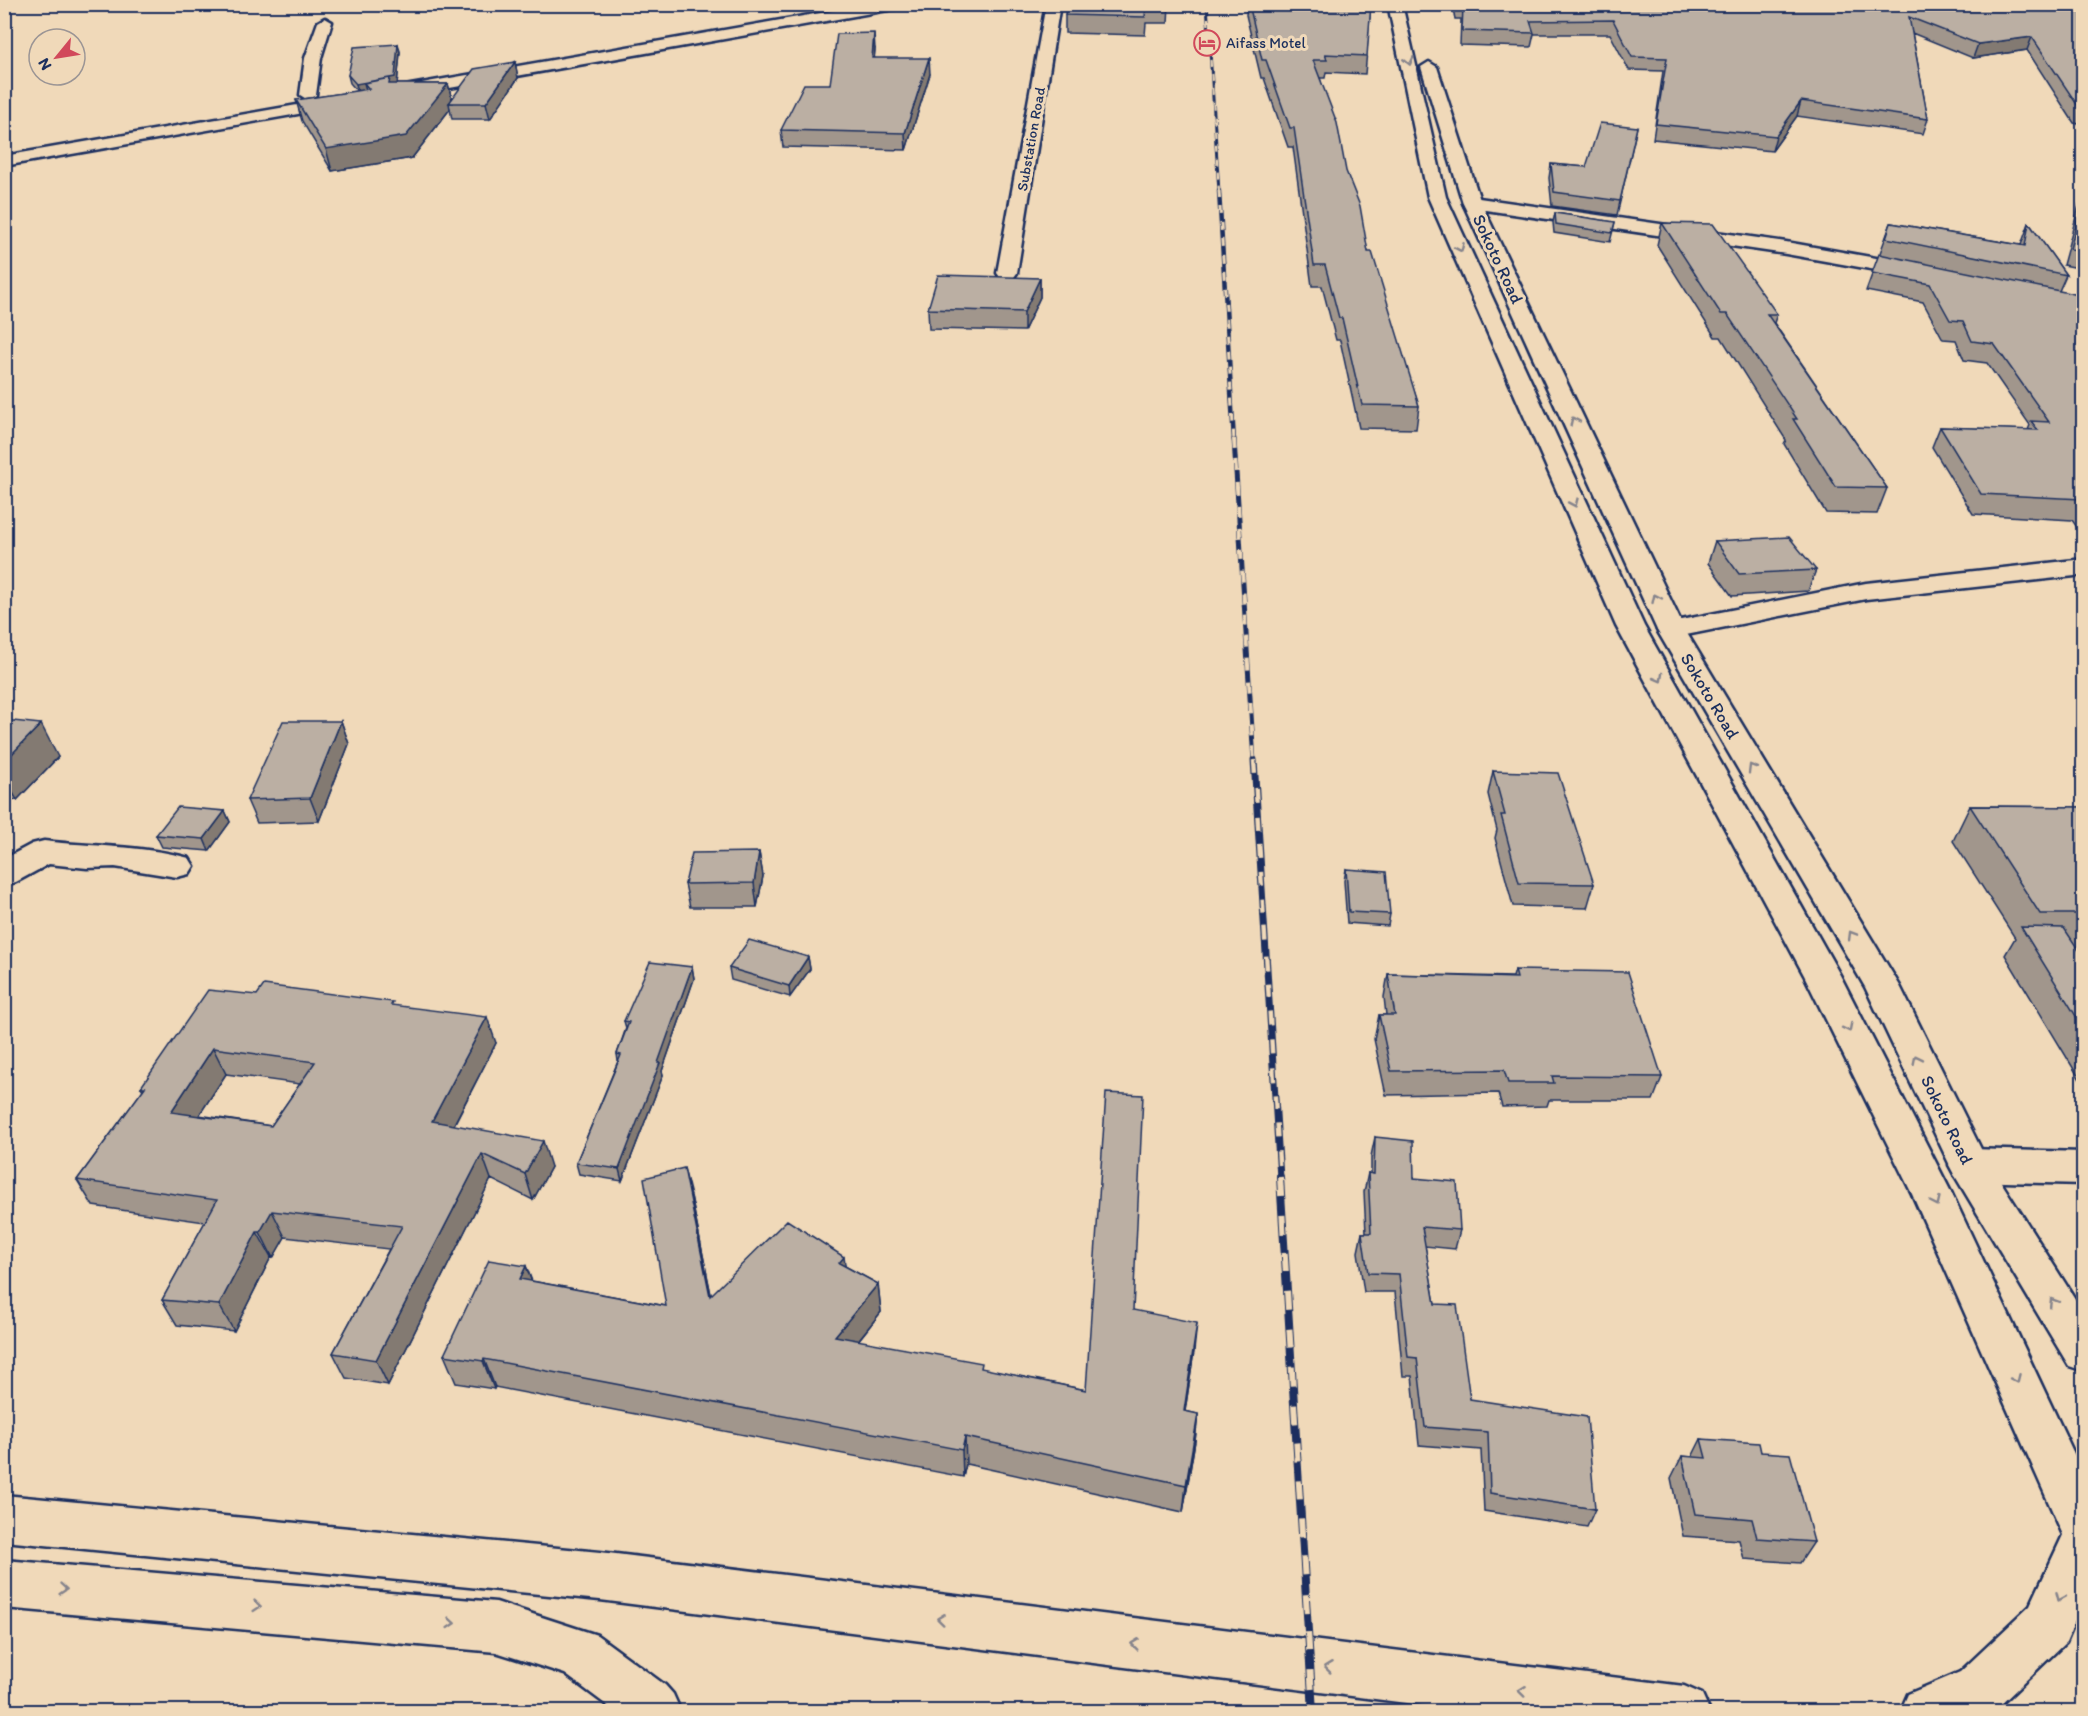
<svg xmlns="http://www.w3.org/2000/svg" width="2088" height="1716" font-family="Itim,sans-serif">
<rect width="100%" height="100%" fill="#f0d9b9"/>
<filter id="ink" filterUnits="userSpaceOnUse"><feTurbulence type="fractalNoise" baseFrequency=".0167" numOctaves="2"/><feDisplacementMap in="SourceGraphic" scale="12" xChannelSelector="R" yChannelSelector="G"/><feConvolveMatrix kernelMatrix="1 2 1 2 8 2 1 2 1" color-interpolation-filters="sRGB"/></filter>
<g filter="url(#ink)">
<g fill="none" stroke-linecap="round" stroke-linejoin="round">
<!-- minor casing -->
<g stroke="#1b2f5e" stroke-width="5">
<path id="minor" d="M872 4H906L899 8 399 97 391 92 399 87Z
M1046 4H1060L1017 273 1014 277H1000L997 273Z
M325 18 332 22 321 58 316 95 308 100 300 95 305 58 318 22Z
M343 97 351 102 349 105 4 166V156Z
M1472 197 1786 242 1921 266 1928 268 1931 272 1928 276 1921 278 1786 254 1465 207 1463 203 1465 199Z
M2084 559V575L1866 599 1671 638 1661 636 1657 630 1661 624 1866 583Z
M44 841C92 847 141 845 189 858L194 866 189 874 177 877 115 867 87 868 49 864 16 882 4 885V859L32 844Z
M1969 1149 2084 1152V1184L1969 1181 1955 1176 1949 1165 1955 1154Z
M4 1495 600 1552 1684 1686 1702 1694 1710 1712H1477L600 1600 4 1541Z
M4 1560 496 1602 597 1635 665 1685 673 1694 681 1712H616L565 1674 496 1652 4 1608Z"/>
</g>
<!-- primary casing -->
<g stroke="#1b2f5e" stroke-width="5">
<path id="primary" d="M1388 4H1402L1446 197 1644 626 1840 975 1952 1194 2084 1475V1600L2066 1642 1996 1709 1990 1712H1900L1908 1694 1960 1672 2030 1606 2063 1535 1912 1194 1804 975 1616 626 1428 197Z
M1429 62 1437 67 1481 203 1685 630 1900 986 1984 1155 2084 1313V1371L2069 1366 1955 1176 1865 987 1657 630 1463 203 1421 67Z"/>
</g>
<!-- minor -->
<use href="#minor" fill="#f0d9b9" fill-rule="evenodd"/>
<!-- primary -->
<use href="#primary" fill="#f0d9b9" fill-rule="evenodd"/>
<!-- rail-far4 casing -->
<g stroke="#1b2f5e" stroke-width="3">
<path id="rail-far4" d="M1207 4 1219 192"/>
</g>
<!-- rail-far3 casing -->
<g stroke="#1b2f5e" stroke-width="4.5">
<path id="rail-far3" d="M1219 191 1234 441"/>
</g>
<!-- rail-far2 casing -->
<g stroke="#1b2f5e" stroke-width="5">
<path id="rail-far2" d="M1234 439 1254 762"/>
</g>
<!-- rail-far1 casing -->
<g stroke="#1b2f5e" stroke-width="7">
<path id="rail-far1" d="M1254 760 1280 1178"/>
</g>
<!-- rail casing -->
<g stroke="#1b2f5e" stroke-width="8">
<path id="rail" d="M1280 1177 1313 1712"/>
</g>
<!-- rail-far4 -->
<use href="#rail-far4" stroke="#f0d9b9" stroke-width="2" stroke-dasharray="7" stroke-linecap="butt"/>
<!-- rail-far3 -->
<use href="#rail-far3" stroke="#f0d9b9" stroke-width="3" stroke-dasharray="8" stroke-linecap="butt"/>
<!-- rail-far2 -->
<use href="#rail-far2" stroke="#f0d9b9" stroke-width="4" stroke-dasharray="11" stroke-linecap="butt"/>
<!-- rail-far1 -->
<use href="#rail-far1" stroke="#f0d9b9" stroke-width="4.5" stroke-dasharray="14" stroke-linecap="butt"/>
<!-- rail -->
<use href="#rail" stroke="#f0d9b9" stroke-width="6" stroke-dasharray="19" stroke-linecap="butt"/>
</g>
<!-- wall -->
<path fill="#a1968c" stroke="#1b2f5e" stroke-width="1.5" fill-rule="evenodd" d="M1067 4H1169L1168 23H1146L1145 35 1065 33V15Z
M1247 4H1371L1365 74 1326 72 1325 78H1320L1368 252 1419 406 1416 429 1359 428 1340 340H1336L1322 286H1312L1293 147H1288L1264 78H1261L1246 15Z
M1452 4H2084V125L2074 123 2027 50 1973 58 1912 33 1928 119 1923 134 1797 116 1772 151 1653 139 1663 71 1629 70 1610 34H1534L1531 47 1460 45 1461 19H1455Z
M398 44 400 52 397 84H448L452 99 515 62 518 78 490 119H452L450 109 412 158 332 171 302 121 296 100 357 91 350 83 348 75Z
M875 49 874 58 930 74 906 150 783 147 781 130 830 84Z
M1637 127 1617 215 1552 206 1549 178 1551 164 1586 167Z
M2084 187V269L2063 265Z
M1555 213 1615 222 1610 242 1554 233 1553 222Z
M1662 223 1777 314 1774 323 1887 488 1877 514 1826 513 1784 444 1786 440 1721 337H1715L1657 245Z
M1891 223 2021 245 2029 223 2066 275 2059 291 2084 303V530H2079L2072 520 1973 514 1932 447 1940 427 2028 430 2030 425 1987 363 1964 360 1956 340 1943 339 1923 302 1866 291Z
M1040 278V297L1024 331 929 329 928 309Z
M1715 541 1816 570 1808 591 1732 596 1708 563Z
M4 720 58 757 17 800 7 799 4 801Z
M341 721 349 744 319 821 257 823 247 800Z
M1493 771 1594 884 1587 908 1513 906 1495 838 1497 830 1488 794Z
M1970 806 2084 807V949H2078L2084 958V1086L2005 955 2015 938 1953 841Z
M225 811 230 822 209 851 162 847 156 835Z
M759 852 763 876 757 907H690L685 884Z
M1346 869 1390 914 1388 926 1347 923 1344 881Z
M808 957 810 969 790 997 731 980 729 968Z
M692 967 694 979 662 1071 663 1075 622 1181 579 1174 576 1163 618 1061 617 1054 626 1028 624 1021Z
M1515 970 1662 1077 1653 1100H1549L1547 1106 1502 1107 1498 1093 1386 1095 1374 1039 1379 1015H1386L1384 997 1388 974 1513 977Z
M257 995 394 1006 496 1043 454 1125 551 1167 533 1200 491 1179 388 1385 346 1378 333 1353 389 1249 285 1237 273 1258 271 1257 234 1331 177 1325 162 1300 205 1222 93 1206 77 1180 143 1090 141 1087ZM226 1074 300 1084 271 1126 199 1115Z
M1375 1137 1414 1178 1460 1230 1455 1249 1425 1246 1435 1304 1470 1399 1595 1509 1587 1527 1484 1511 1481 1450 1419 1445 1412 1376H1403L1395 1292H1364L1358 1252 1362 1233H1366L1364 1192 1368 1173 1371 1174V1156Z
M691 1196 711 1295 845 1266 878 1284 881 1312 858 1341 983 1369 1086 1390 1133 1310 1194 1351 1185 1411 1198 1414 1195 1441 1183 1512 966 1464 963 1477 495 1387 494 1389 456 1383 444 1355 526 1266 532 1281 666 1306Z
M1701 1439 1761 1452 1814 1542 1800 1563 1744 1559 1739 1540 1683 1536 1671 1478 1682 1456 1692 1457Z"/>
<!-- shaded-wall -->
<path fill="#837a72" stroke="#1b2f5e" stroke-width="1.5" d="M874 33 875 49 873 74 872 58Z
M2032 37 2027 50 1973 58 1978 44Z
M398 44 400 52 397 85 364 83 366 90 358 92 356 84Z
M929 58 930 74 906 150 905 133Z
M515 62 518 78 490 119 486 103Z
M448 84 453 103H449L450 109 412 158 332 171 326 149Z
M1801 101 1797 116 1772 151 1776 136Z
M1040 278V297L1024 331V312Z
M341 721 349 744 319 821 310 798Z
M41 724 58 757 17 800 4 777V762Z
M225 811 230 822 209 851 204 839Z
M759 852 763 876 757 907 754 883Z
M808 957 810 969 790 997 789 986Z
M692 967 694 979 662 1071 663 1075 622 1181 619 1169Z
M487 1017 496 1043 442 1147 432 1121Z
M213 1048 226 1074 185 1137 171 1112Z
M543 1141 551 1167 533 1200 525 1174Z
M482 1154 491 1179 388 1385 376 1360Z
M684 1168 691 1196 717 1324 710 1296Z
M272 1211 285 1237 273 1258 260 1232Z
M257 1232 271 1257 234 1331 219 1305Z
M844 1257 848 1286 839 1263Z
M526 1266 536 1294 520 1279Z
M878 1284 881 1312 839 1364 835 1336Z
M1197 1323 1194 1351 1181 1438 1184 1411Z
M484 1359 495 1387 494 1389 483 1361Z
M1198 1414 1195 1441 1183 1512 1186 1485Z
M965 1437 966 1464 963 1477 962 1450Z"/>
<!-- building -->
<path fill="#bbafa3" stroke="#1b2f5e" stroke-width="1.5" fill-rule="evenodd" d="M1067 4H1169V5H1146L1145 17 1065 15Z
M1249 4H1371L1367 56 1325 54 1327 60H1313L1337 123 1346 171 1360 206 1368 252H1372L1419 406 1362 405 1342 318H1339L1325 265H1314L1294 128H1290L1266 60H1262Z
M1457 4H2084V109H2080L2032 37 1978 44 1909 17 1928 119 1801 101 1776 136 1656 124 1667 58 1632 57 1613 20 1530 21 1534 33 1462 31 1463 6H1457Z
M874 33 872 58H929L905 133 781 130 804 84H830L837 34Z
M398 44 395 77 356 84 348 75 354 47Z
M515 62 486 103H449L474 69Z
M390 78 389 84H448L406 136 326 149 296 100 369 89 364 83Z
M1600 123 1637 127 1620 201 1554 192 1551 164 1586 167Z
M2084 195V251L2070 249Z
M1555 213 1615 222 1612 233 1556 224Z
M1662 223 1713 224 1777 314H1767L1887 488 1836 487 1793 419H1797L1727 314H1721Z
M1891 223 2025 246 2029 223 2066 275 1886 238Z
M1879 254 2079 295 2084 303V502L2082 499 1981 494 1940 427 2038 430 2031 421 2049 422 1994 344 1972 341 1963 321 1950 320 1930 284 1872 273Z
M938 275 1040 278 1024 312 928 309Z
M1789 537 1816 570 1739 574 1715 541Z
M4 720 41 724 4 762Z
M283 721H341L310 798 247 800Z
M1493 771 1558 773 1594 884 1519 883 1501 815H1505Z
M1970 806 2084 807V914H2040Z
M178 807 225 811 204 839 156 835Z
M759 852 754 883 685 884 692 853Z
M1346 869 1386 872 1390 914 1349 912Z
M2021 927 2064 928 2084 958V1029Z
M749 940 808 957 789 986 729 968Z
M650 962 692 967 658 1063H660L619 1169 576 1163 621 1055 617 1054 629 1022 624 1021Z
M1515 970 1628 972 1662 1077 1552 1076 1554 1083H1508L1504 1070 1391 1071 1379 1015H1395L1388 974 1517 978Z
M264 985 393 1002 391 1005 487 1017 432 1121 543 1141 525 1174 482 1154 376 1360 333 1353 402 1226 272 1211 260 1232H257L219 1305 162 1300 217 1200 77 1180 145 1087H141L208 990 257 995ZM213 1048 315 1062 271 1126 171 1112Z
M1106 1093 1143 1095 1133 1310 1197 1323 1184 1411 1198 1414 1186 1485 965 1437 962 1450 484 1359 483 1361 444 1355 489 1260 526 1266 520 1279 666 1306 644 1178 684 1168 710 1296 787 1220 844 1257 839 1263 878 1284 835 1336 982 1363 981 1368 1086 1390Z
M1375 1137 1413 1141 1414 1178 1457 1182 1460 1230 1422 1227 1435 1304 1457 1305 1470 1399 1587 1417 1595 1509 1490 1493 1488 1432 1425 1427 1417 1358 1408 1357 1399 1274 1368 1273 1362 1233H1371L1368 1173 1374 1174Z
M1701 1439 1759 1443 1761 1452 1790 1454 1814 1542 1757 1538 1752 1519 1695 1514 1682 1456 1706 1458Z"/>
<!-- one-way arrows -->
<defs><path id="oneway-chevron" d="M-2-3.5L2.5 0L-2 3.5" fill="none" stroke-width="1.6" stroke-linecap="round" stroke-linejoin="round" transform="scale(1.5)"/></defs>
<g stroke="#86848c">
<use href="#oneway-chevron" transform="translate(1409 61) rotate(77)"/>
<use href="#oneway-chevron" transform="translate(1460 248) rotate(66)"/>
<use href="#oneway-chevron" transform="translate(1574 421) rotate(-115)"/>
<use href="#oneway-chevron" transform="translate(1574 503) rotate(66)"/>
<use href="#oneway-chevron" transform="translate(1656 598) rotate(-115)"/>
<use href="#oneway-chevron" transform="translate(1659 678) rotate(61)"/>
<use href="#oneway-chevron" transform="translate(1752 768) rotate(-121)"/>
<use href="#oneway-chevron" transform="translate(1852 935) rotate(-121)"/>
<use href="#oneway-chevron" transform="translate(1848 1028) rotate(63)"/>
<use href="#oneway-chevron" transform="translate(1917 1059) rotate(-116)"/>
<use href="#oneway-chevron" transform="translate(1936 1202) rotate(65)"/>
<use href="#oneway-chevron" transform="translate(2053 1302) rotate(-122)"/>
<use href="#oneway-chevron" transform="translate(2016 1379) rotate(66)"/>
<use href="#oneway-chevron" transform="translate(63 1589) rotate(5)"/>
<use href="#oneway-chevron" transform="translate(2060 1597) rotate(114)"/>
<use href="#oneway-chevron" transform="translate(257 1606) rotate(5)"/>
<use href="#oneway-chevron" transform="translate(941 1619) rotate(-173)"/>
<use href="#oneway-chevron" transform="translate(451 1623) rotate(5)"/>
<use href="#oneway-chevron" transform="translate(1135 1644) rotate(-173)"/>
<use href="#oneway-chevron" transform="translate(1328 1667) rotate(-173)"/>
<use href="#oneway-chevron" transform="translate(1522 1691) rotate(-173)"/>
</g>
</g>
<!-- icons -->
<defs>
<g id="hotel-ring" transform="scale(1.35)"><circle r="9.5" fill="#f0d9b9" stroke="#d1495b" stroke-width="1.5"/><path d="M-6-4.5h1.5V1H6V5H4.5V3h-9V5H-6ZM-4 0a1.8 1.8 0 1 1 3.6 0ZM.5 0V-2.5h3Q6-2.5 6 0Z" fill="#d1495b"/></g>
</defs>
<g fill-rule="evenodd">
<use href="#hotel-ring" x="1207" y="43"/>
</g>
<g text-anchor="middle" stroke-width="6" stroke-linejoin="round" paint-order="stroke">
<!-- far-poi labels -->
<g font-size="15" fill="#1b2f5e" stroke="#f0d9b9" text-anchor="start">
<text x="1226" y="48">Aifass Motel</text>
</g>
<!-- far-street labels -->
<g font-size="15" fill="#1b2f5e" stroke="#f0d9b9">
<text transform="translate(1031 139) rotate(-80)" y="5">Substation Road</text>
</g>
<!-- street labels -->
<g font-size="18" fill="#1b2f5e" stroke="#f0d9b9">
<text transform="translate(1498 259) rotate(65)" y="6">Sokoto Road</text>
<text transform="translate(1710 696) rotate(59)" y="6">Sokoto Road</text>
<text transform="translate(1947 1120) rotate(64)" y="6">Sokoto Road</text>
</g>
</g>
<!-- margin -->
<rect width="2088" height="1716" fill="none" stroke="#f0d9b9" stroke-width="24"/>
<rect x="12" y="12" width="2064" height="1692" fill="none" stroke="#1b2f5e" stroke-width="2" filter="url(#ink)"/>
<!-- north arrow -->
<g transform="translate(57 57) rotate(240)"><circle r="28" fill="#f0d9b9" stroke="#9b9595" stroke-width="1.5"/>
<path d="M0-4.5L10 22L0 15L-10 22Z" fill="#d1495b"/>
<text y="-9" font-size="16" font-weight="bold" text-anchor="middle" fill="#1b2f5e">N</text>
</g>
</svg>
